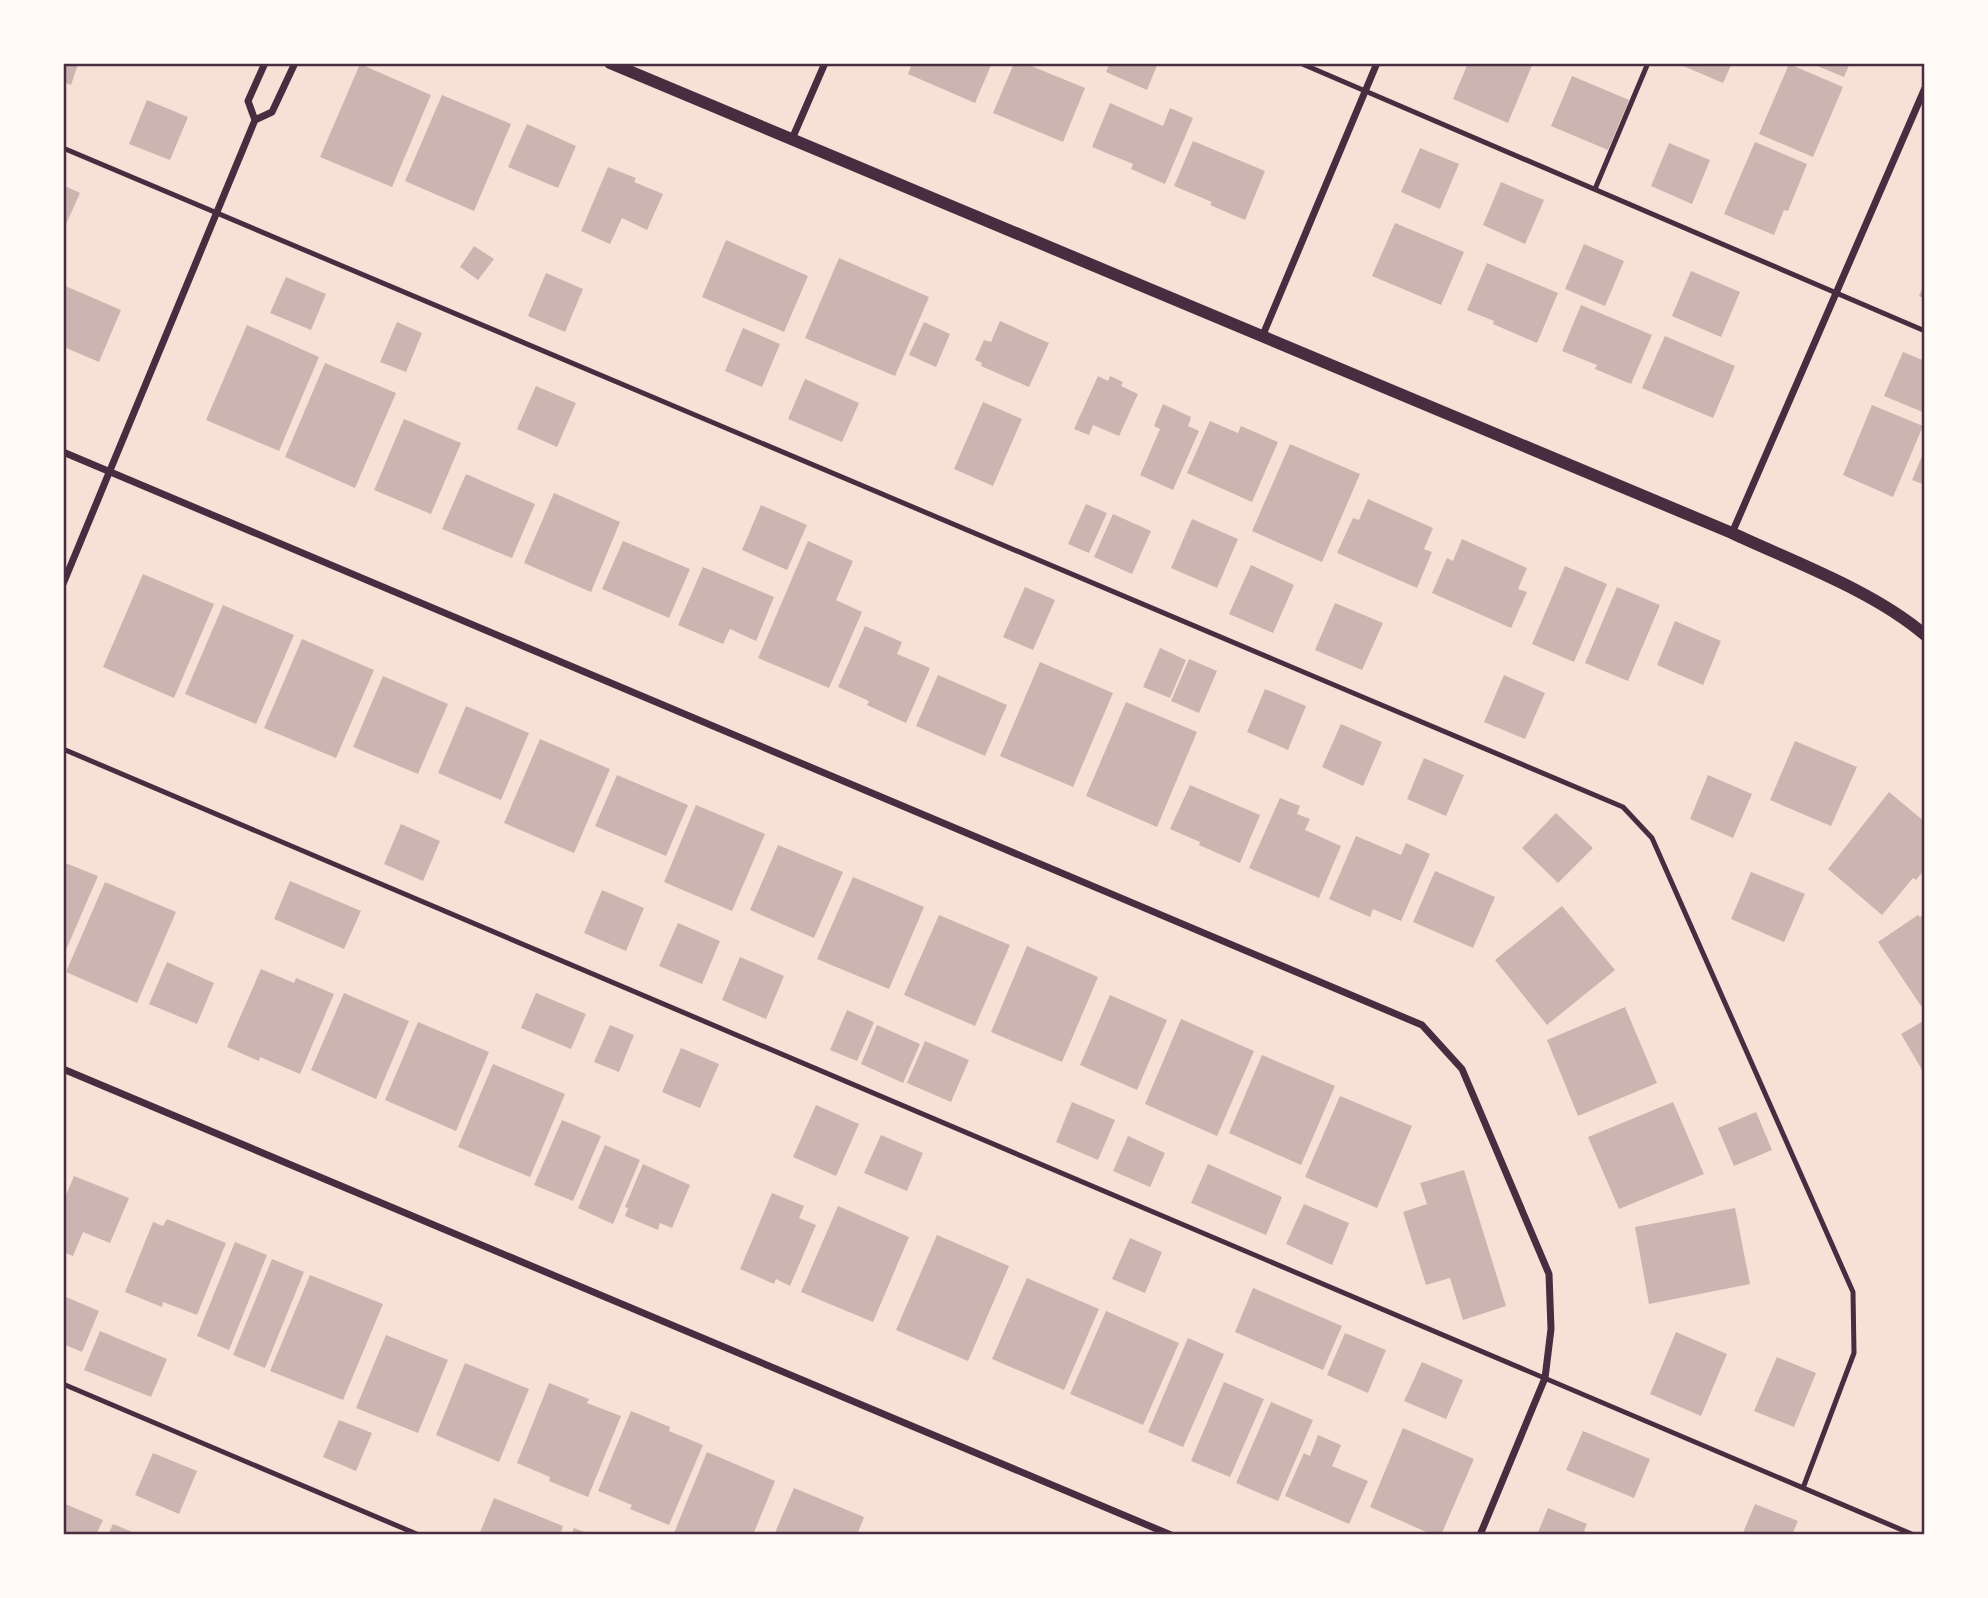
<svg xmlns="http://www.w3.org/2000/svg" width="1988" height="1598" font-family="Lora,serif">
<rect width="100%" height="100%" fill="#f7e1d7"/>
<!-- building -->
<path fill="#ccb4b1" d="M63 63 78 64 71 85 63 82Z
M912 63H992L975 103 908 74Z
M1014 63H1024L1085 88 1063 142 993 113Z
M1110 63H1158L1147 90 1106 72Z
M1468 63H1533L1508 123 1453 99Z
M1682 63H1732L1723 83 1681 65Z
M1810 63H1850L1844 77Z
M360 64 431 95 392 187 320 157Z
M1789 64 1843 87 1813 157 1759 134Z
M1572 76 1629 100 1608 150 1551 126Z
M442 95 511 124 474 211 405 181Z
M147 100 188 117 170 160 129 144Z
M1110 103 1163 126 1170 108 1193 118 1165 184 1131 169 1133 164 1092 147Z
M527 124 576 146 558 188 508 167Z
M1193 141 1265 171 1245 220 1210 205 1212 202 1174 186Z
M1755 142 1807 164 1788 211 1784 210 1774 235 1724 214Z
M1669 143 1710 160 1692 204 1651 186Z
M1420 148 1459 164 1440 209 1401 192Z
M608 167 636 178 634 182 663 194 647 230 622 218 610 244 581 231Z
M1501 182 1544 200 1525 244 1483 225Z
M63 185 80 193 63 231Z
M1395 223 1464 252 1441 305 1372 276Z
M726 240 808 276 784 332 702 297Z
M1584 244 1624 261 1605 306 1565 289Z
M474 246 494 259 478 280 460 267Z
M839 258 929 297 895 376 805 338Z
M1487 263 1558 293 1537 343 1493 324 1494 321 1467 310Z
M1691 271 1740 292 1721 337 1672 316Z
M546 273 583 289 565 332 528 316Z
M286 277 326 294 311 330 270 313Z
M1925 281V299L1919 296Z
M63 285 121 310 99 362 64 347Z
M1581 305 1652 335 1631 384 1595 369 1597 365 1562 351Z
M1000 321 1049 343 1029 387 981 366 982 363 975 360 984 340 991 342Z
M397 322 422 333 406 372 380 362Z
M924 322 950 334 936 367 909 355Z
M247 325 319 357 279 451 206 420Z
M743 328 780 344 762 387 725 371Z
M1665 336 1735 366 1713 418 1642 388Z
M1903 352 1925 361V413L1884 396Z
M325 363 396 393 355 488 285 457Z
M1098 376 1108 381 1110 376 1123 382 1121 386 1138 394 1119 436 1093 425 1089 435 1074 429Z
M805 379 859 403 842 442 788 419Z
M536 386 576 403 557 447 517 429Z
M983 402 1022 419 993 486 954 469Z
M1163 404 1191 417 1188 426 1199 431 1173 490 1140 475 1160 429 1154 426Z
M1872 405 1923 426 1893 497 1843 475Z
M404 419 461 443 431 514 374 490Z
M1210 421 1238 433 1241 426 1278 442 1252 502 1187 473Z
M1290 444 1360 474 1322 562 1252 531Z
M1925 449V485L1912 480Z
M466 474 535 504 512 558 442 529Z
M554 493 620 522 591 592 524 563Z
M1368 499 1433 528 1424 549 1432 552 1417 588 1337 553 1353 518 1359 520Z
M1086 504 1107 513 1089 553 1068 544Z
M761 505 807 525 787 570 742 550Z
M1113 514 1151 531 1132 574 1094 557Z
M1192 519 1238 539 1217 588 1171 568Z
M1462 539 1527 568 1518 589 1527 592 1511 628 1432 593 1447 558 1453 561Z
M623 541 690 569 669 618 602 589Z
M808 541 853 561 836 600 862 612 829 688 758 658Z
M1251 565 1294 585 1273 633 1229 614Z
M1565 566 1607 584 1574 662 1532 644Z
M703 567 774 597 756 641 730 629 723 644 678 625Z
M143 574 214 604 174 698 103 667Z
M1025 587 1055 600 1033 650 1003 637Z
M1617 587 1660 605 1628 681 1585 663Z
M1335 603 1383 623 1362 670 1315 650Z
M223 605 294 635 256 724 185 694Z
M1675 621 1721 641 1703 685 1657 665Z
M865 626 902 642 897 654 930 668 906 723 867 705 869 701 838 687Z
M302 639 374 670 336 758 264 728Z
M1160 648 1186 660 1170 698 1143 687Z
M1189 659 1217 671 1199 713 1171 701Z
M1040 662 1113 693 1073 787 1000 756Z
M938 675 1007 705 985 756 916 726Z
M1504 675 1545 693 1525 739 1484 722Z
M383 676 448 704 418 774 353 747Z
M1265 689 1306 706 1288 750 1247 732Z
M1126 702 1197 732 1157 827 1086 796Z
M466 706 529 733 501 800 438 773Z
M1341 724 1382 742 1363 786 1322 767Z
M540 739 610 769 574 853 504 823Z
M1795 741 1857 767 1831 826 1770 800Z
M1424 758 1464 775 1446 816 1407 799Z
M617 775 688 805 666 856 595 826Z
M1708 775 1752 794 1733 838 1690 819Z
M1190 785 1260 815 1240 863 1199 845 1200 842 1170 829Z
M1889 792 1925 822V869L1916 880 1913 878 1882 915 1828 869Z
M1280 798 1300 806 1297 814 1310 819 1305 830 1341 846 1319 898 1249 868Z
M696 805 765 834 732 911 664 882Z
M1556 813 1593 848 1558 883 1522 848Z
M401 824 440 841 423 881 384 864Z
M1356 836 1401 855 1406 843 1430 854 1401 921 1373 909 1370 917 1329 899Z
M778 845 843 872 814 938 750 910Z
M63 862 98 876 63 957Z
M1435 871 1495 897 1473 948 1413 922Z
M1751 872 1805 894 1784 942 1731 919Z
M853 877 924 907 889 989 817 959Z
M290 881 361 911 344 949 274 919Z
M105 882 176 912 137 1003 66 972Z
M602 890 644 908 626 951 584 933Z
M1562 906 1615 970 1547 1025 1495 960Z
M1925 913V1003L1921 1006 1878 942 1918 915 1920 917Z
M939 915 1010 945 975 1026 904 995Z
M678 923 720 941 702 984 659 966Z
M1027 946 1098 977 1062 1062 991 1032Z
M740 957 784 976 766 1019 722 1000Z
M167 962 214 983 197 1024 149 1004Z
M261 969 294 983 296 978 334 994 300 1074 260 1057 259 1061 227 1047Z
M344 993 409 1021 376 1099 311 1070Z
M536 993 586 1014 571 1049 521 1028Z
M1110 995 1167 1020 1137 1090 1080 1065Z
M1625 1007 1657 1083 1578 1116 1547 1040Z
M847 1010 874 1022 857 1061 830 1050Z
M1181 1019 1254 1051 1217 1136 1145 1104Z
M1925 1020V1075L1901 1034Z
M418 1022 489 1052 456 1131 385 1100Z
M610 1025 634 1035 619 1072 594 1062Z
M877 1025 920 1044 903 1083 861 1064Z
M925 1041 969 1060 951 1102 907 1083Z
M681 1048 719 1064 700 1108 662 1092Z
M1262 1055 1335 1086 1301 1165 1229 1133Z
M493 1064 565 1094 530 1177 458 1147Z
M1340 1096 1412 1126 1377 1208 1305 1177Z
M1072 1102 1115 1120 1098 1160 1056 1142Z
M1673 1102 1704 1174 1619 1209 1588 1137Z
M816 1105 859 1124 836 1176 793 1157Z
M1756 1112 1772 1150 1734 1166 1718 1128Z
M562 1120 601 1136 573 1201 534 1185Z
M881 1135 923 1153 907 1191 864 1173Z
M1128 1136 1165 1153 1150 1187 1113 1171Z
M605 1145 640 1160 613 1224 578 1208Z
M643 1164 690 1185 672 1228 660 1223 658 1230 625 1216 628 1208 625 1207Z
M1208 1164 1282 1197 1266 1235 1191 1203Z
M1464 1170 1506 1306 1463 1320 1450 1278 1426 1285 1403 1212 1427 1204 1420 1183Z
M74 1176 129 1198 110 1243 83 1232 73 1256 63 1252V1202Z
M772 1193 804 1206 799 1218 816 1225 790 1286 776 1279 774 1284 740 1269Z
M1304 1204 1349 1223 1332 1265 1286 1244Z
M838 1206 909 1237 873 1322 801 1292Z
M1735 1208 1750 1284 1649 1304 1635 1227Z
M167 1219 226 1243 197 1315 163 1302 162 1307 125 1292 153 1222 163 1226Z
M937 1235 1009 1266 968 1361 896 1330Z
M1130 1238 1162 1252 1145 1293 1112 1279Z
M235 1242 267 1255 229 1350 197 1336Z
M272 1259 304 1272 265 1368 233 1355Z
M310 1275 383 1304 343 1400 270 1371Z
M1027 1278 1099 1309 1064 1390 992 1359Z
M1253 1288 1342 1326 1323 1370 1235 1332Z
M66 1297 99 1311 82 1352 63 1344V1305Z
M1106 1311 1179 1343 1143 1425 1070 1394Z
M100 1331 167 1359 151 1397 84 1370Z
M1676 1332 1727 1354 1701 1416 1650 1394Z
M1345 1333 1386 1350 1368 1393 1327 1375Z
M386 1335 448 1360 418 1433 356 1408Z
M1188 1338 1224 1354 1183 1447 1148 1432Z
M1777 1357 1816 1373 1794 1427 1754 1411Z
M1422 1362 1463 1380 1446 1419 1404 1401Z
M465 1363 529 1389 499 1462 436 1435Z
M1224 1382 1264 1399 1230 1477 1191 1461Z
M549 1383 589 1399 587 1403 621 1416 588 1497 549 1481 550 1477 517 1463Z
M1271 1402 1313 1420 1278 1501 1236 1483Z
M631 1411 670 1427 669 1431 703 1445 669 1525 630 1509 632 1505 598 1491Z
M339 1420 372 1433 356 1471 323 1457Z
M1403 1428 1474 1459 1441 1535H1433L1370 1507Z
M1583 1431 1650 1459 1634 1498 1566 1470Z
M1318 1435 1341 1445 1332 1466 1368 1481 1349 1524 1285 1496 1304 1453 1310 1456Z
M707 1452 775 1481 753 1535 674 1533Z
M153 1453 197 1471 179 1514 135 1495Z
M794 1488 864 1517 857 1535H774Z
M494 1498 563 1526 560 1535H479Z
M63 1503 103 1520 96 1535H63Z
M1755 1504 1798 1521 1792 1535H1742Z
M1548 1508 1587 1524 1584 1531 1595 1535H1537Z
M113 1524 140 1535H108Z
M574 1528 592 1535H571Z"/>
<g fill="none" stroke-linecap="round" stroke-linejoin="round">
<!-- service -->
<path stroke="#4a2c40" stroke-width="5" d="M1300 63 1925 331
M63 148 1623 807 1652 838 1853 1292 1854 1353 1803 1488
M1595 189 1648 63
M63 749 1914 1535
M63 1384 419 1535"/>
<!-- minor -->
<path stroke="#4a2c40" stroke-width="7" d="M255 120 248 101 265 63
M792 139 825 63
M1262 337 1377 63
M63 452 1422 1025 1462 1069 1549 1274 1551 1329 1545 1378 1480 1535
M1732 533 1925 88
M63 584 255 120 272 112 295 63
M63 1069 1171 1535"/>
<!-- tertiary -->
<path stroke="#4a2c40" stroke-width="12" d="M610 63 1732 533C1794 562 1874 591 1925 635"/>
</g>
<!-- border -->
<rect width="1988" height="1598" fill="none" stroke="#fffaf5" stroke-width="130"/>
<rect x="65" y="65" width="1858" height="1468" fill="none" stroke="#4a2c40" stroke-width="2.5"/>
</svg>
